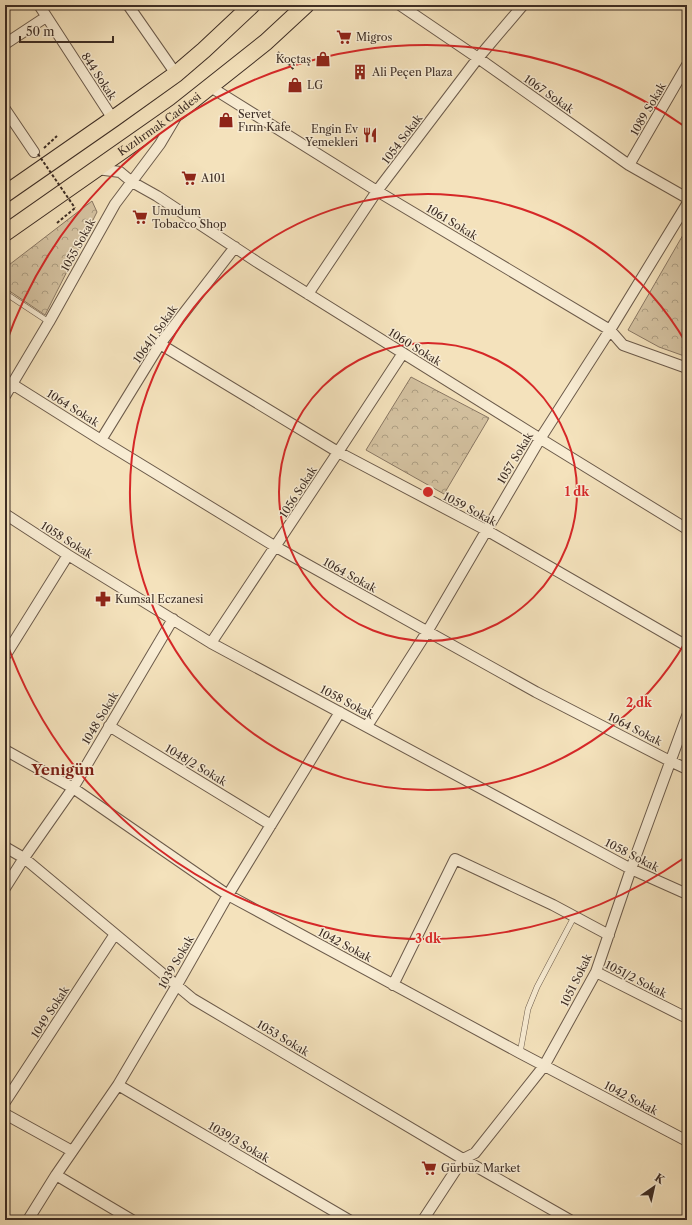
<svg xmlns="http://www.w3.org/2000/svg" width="692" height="1225" font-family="'Libre Caslon Text',serif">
<defs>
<pattern id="park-crowns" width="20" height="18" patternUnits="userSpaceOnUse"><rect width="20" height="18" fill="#d5c3a2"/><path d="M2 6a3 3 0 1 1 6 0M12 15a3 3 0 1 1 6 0" fill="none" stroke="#ae9f84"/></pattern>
</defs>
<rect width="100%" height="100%" fill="#f4e2bc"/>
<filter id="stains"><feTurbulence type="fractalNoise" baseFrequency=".005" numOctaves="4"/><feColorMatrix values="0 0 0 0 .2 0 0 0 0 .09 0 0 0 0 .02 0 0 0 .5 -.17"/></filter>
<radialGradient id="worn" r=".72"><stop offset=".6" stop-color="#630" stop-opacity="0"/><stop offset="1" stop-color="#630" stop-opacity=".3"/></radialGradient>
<!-- park -->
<path fill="url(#park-crowns)" stroke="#8a7864" d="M92 201 97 212 45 315 5 288V268Z
M687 228V357L659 347 628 330Z
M411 377 489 418 444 494 366 450Z"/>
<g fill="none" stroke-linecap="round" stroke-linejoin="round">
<!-- service casing -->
<g stroke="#6c5b4b" stroke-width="6">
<path id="service" d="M5 293 49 322
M520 1053 528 1009 537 987 574 917"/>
</g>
<!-- minor casing -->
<g stroke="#6c5b4b" stroke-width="12">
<path id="minor" d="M39 5 113 119
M128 5 176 74
M400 5 478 58 629 165 687 198
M5 44 46 17
M209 86 377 191 610 330 623 345 687 368
M5 109 34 152
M629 165 687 65
M97 169 120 172 132 182 157 196 257 262 531 433 687 529
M308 294 377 191 478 58 523 5
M160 344 338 452 486 530 687 646
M12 384 101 440 276 547 536 692 670 761 687 769
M5 396 49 322 115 204 160 144 176 117
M101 440 160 344 235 247
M5 514 68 555 211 643 631 869 687 894
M211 643 338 452 403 353
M5 656 68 555
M109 726 271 825
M367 726 427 632 540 439 610 330 687 204
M5 750 73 788 228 895 520 1053 687 1141
M5 847 24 858 193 999 463 1159 570 1220
M5 888 24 858 73 788 173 619
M596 972 687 1018
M393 985 455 859 553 905 609 935
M118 1085 349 1220
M5 1102 115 934
M5 1114 72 1151
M56 1175 132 1220
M28 1220 56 1175 118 1085 177 985 228 895 340 712
M423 1220 463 1159 475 1153 544 1066 596 972 631 869 687 716"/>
</g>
<!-- primary casing -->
<g stroke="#3e2e25" stroke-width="18">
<g id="primary">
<path d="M5 194 113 119 176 74 204 50 252 5"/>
<path id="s1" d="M5 233 179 111 266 42 306 5"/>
</g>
</g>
<!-- path -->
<path stroke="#3e2e25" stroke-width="2" stroke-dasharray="3 2" stroke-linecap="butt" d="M278 52 294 70
M44 148 57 136
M57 223 75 208"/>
<!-- service -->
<use href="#service" stroke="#f8ecd3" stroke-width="5"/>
<!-- minor -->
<use href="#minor" stroke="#f8ecd3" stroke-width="10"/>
<!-- primary -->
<use href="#primary" stroke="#f4e2bc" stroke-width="16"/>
<!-- path-bridge -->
<path stroke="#3e2e25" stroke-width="2" stroke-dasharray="3 2" stroke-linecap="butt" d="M38 154 75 208"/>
</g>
<!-- distance rings -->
<g fill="none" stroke="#d62828" stroke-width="2">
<circle cx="428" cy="492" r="149"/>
<path d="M686 641A298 298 0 1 1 686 343"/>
<path d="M684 858A447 447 0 0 1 5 638M5 346A447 447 0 0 1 684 126"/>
</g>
<!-- icons -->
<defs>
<g id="supermarket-bare" transform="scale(1.2)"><path d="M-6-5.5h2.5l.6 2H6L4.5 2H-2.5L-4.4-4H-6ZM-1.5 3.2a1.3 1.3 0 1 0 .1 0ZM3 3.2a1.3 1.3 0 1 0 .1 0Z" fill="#8f2418" stroke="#f8ecd3" stroke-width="2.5" paint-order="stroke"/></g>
<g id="shop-bare" transform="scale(1.2)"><path d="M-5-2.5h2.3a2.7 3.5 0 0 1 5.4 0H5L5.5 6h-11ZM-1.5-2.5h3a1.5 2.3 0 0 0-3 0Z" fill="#8f2418" stroke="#f8ecd3" stroke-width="2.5" paint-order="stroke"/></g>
<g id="building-bare" transform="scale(1.2)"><path d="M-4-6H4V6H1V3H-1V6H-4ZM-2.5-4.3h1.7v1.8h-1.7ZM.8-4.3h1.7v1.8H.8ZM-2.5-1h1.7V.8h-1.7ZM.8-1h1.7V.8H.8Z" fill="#8f2418" stroke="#f8ecd3" stroke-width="2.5" paint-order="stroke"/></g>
<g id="restaurant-bare" transform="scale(1.2)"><path d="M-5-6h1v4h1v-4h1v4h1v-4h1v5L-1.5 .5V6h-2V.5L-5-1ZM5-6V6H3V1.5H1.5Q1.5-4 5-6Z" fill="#8f2418" stroke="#f8ecd3" stroke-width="2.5" paint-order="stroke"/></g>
<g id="pharmacy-bare" transform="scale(1.2)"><path d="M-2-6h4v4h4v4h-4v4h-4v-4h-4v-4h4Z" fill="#8f2418" stroke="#f8ecd3" stroke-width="2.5" paint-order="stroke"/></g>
</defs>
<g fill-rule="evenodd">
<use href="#supermarket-bare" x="344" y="37"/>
<use href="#shop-bare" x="323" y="59"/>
<use href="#building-bare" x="360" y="72"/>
<use href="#shop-bare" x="295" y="85"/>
<use href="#shop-bare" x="226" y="120"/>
<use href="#restaurant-bare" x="370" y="135"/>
<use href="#supermarket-bare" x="189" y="178"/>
<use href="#supermarket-bare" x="140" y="217"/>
<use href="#pharmacy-bare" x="103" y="599"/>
<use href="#supermarket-bare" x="429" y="1168"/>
</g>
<g text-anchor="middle" stroke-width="3" stroke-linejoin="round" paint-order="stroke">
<!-- poi labels -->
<g font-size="11" fill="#3e2e25" stroke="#f8ecd3" text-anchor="start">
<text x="356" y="41">Migros</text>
<text x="311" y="63" text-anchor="end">Koçtaş</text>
<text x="372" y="76">Ali Peçen Plaza</text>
<text x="307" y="89">LG</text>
<text x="238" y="118">Servet<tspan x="238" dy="13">Fırın Kafe</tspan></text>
<text x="358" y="133" text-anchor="end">Engin Ev<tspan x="358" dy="13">Yemekleri</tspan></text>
<text x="201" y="182">A101</text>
<text x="152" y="215">Umudum<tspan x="152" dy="13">Tobacco Shop</tspan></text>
<text x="115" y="603">Kumsal Eczanesi</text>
<text x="441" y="1172">Gürbüz Market</text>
</g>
<!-- street labels -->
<g font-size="11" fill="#3e2e25" stroke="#f8ecd3">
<text transform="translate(99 76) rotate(57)" y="4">844 Sokak</text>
<text transform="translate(549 94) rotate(35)" y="4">1067 Sokak</text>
<text transform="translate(648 109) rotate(-60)" y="4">1089 Sokak</text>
<text dy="4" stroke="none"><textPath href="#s1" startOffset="189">Kızılırmak Caddesi</textPath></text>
<text transform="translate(402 139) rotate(-53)" y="4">1054 Sokak</text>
<text transform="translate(452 222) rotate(31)" y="4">1061 Sokak</text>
<text transform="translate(78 245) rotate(-61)" y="4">1055 Sokak</text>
<text transform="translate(155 334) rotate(-55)" y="4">1064/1 Sokak</text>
<text transform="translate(415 347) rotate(32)" y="4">1060 Sokak</text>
<text transform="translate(73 408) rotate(32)" y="4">1064 Sokak</text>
<text transform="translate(515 458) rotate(-59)" y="4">1057 Sokak</text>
<text transform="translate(298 492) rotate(-57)" y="4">1056 Sokak</text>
<text transform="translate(470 509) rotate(28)" y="4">1059 Sokak</text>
<text transform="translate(67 540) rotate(32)" y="4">1058 Sokak</text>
<text transform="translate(350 575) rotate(29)" y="4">1064 Sokak</text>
<text transform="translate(347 702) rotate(28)" y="4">1058 Sokak</text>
<text transform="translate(100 718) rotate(-59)" y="4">1048 Sokak</text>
<text transform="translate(635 729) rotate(27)" y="4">1064 Sokak</text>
<text transform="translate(196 765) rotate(31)" y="4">1048/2 Sokak</text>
<text transform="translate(632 855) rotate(27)" y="4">1058 Sokak</text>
<text transform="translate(345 945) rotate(28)" y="4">1042 Sokak</text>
<text transform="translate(176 962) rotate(-60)" y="4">1039 Sokak</text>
<text transform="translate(636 979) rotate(27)" y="4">1051/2 Sokak</text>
<text transform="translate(576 980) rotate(-64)" y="4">1051 Sokak</text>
<text transform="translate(50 1012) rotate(-57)" y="4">1049 Sokak</text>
<text transform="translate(283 1038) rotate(31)" y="4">1053 Sokak</text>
<text transform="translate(631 1098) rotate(28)" y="4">1042 Sokak</text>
<text transform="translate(239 1142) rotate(30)" y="4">1039/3 Sokak</text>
</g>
<!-- district labels -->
<g font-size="15" font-weight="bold" fill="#7a1f14" stroke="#f8ecd3">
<text x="63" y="775">Yenigün</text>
</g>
</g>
<circle cx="428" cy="492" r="6" fill="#d62828" stroke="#f8ecd3" stroke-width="2"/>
<g font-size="12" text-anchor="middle" font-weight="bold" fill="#d62828" stroke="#f8ecd3" stroke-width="3" stroke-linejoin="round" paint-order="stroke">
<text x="577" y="496">1 dk</text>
<text x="639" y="707">2 dk</text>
<text x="428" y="943">3 dk</text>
</g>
<!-- margin -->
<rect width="692" height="1225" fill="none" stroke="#f4e2bc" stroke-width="20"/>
<rect x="6" y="6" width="680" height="1213" fill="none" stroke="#3e2e25" stroke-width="2"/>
<rect x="10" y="10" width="672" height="1205" fill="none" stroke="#3e2e25"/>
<!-- north arrow -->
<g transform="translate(654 1187) rotate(34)" stroke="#f8ecd3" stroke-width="3" paint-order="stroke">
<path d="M0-3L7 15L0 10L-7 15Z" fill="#3e2e25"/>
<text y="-6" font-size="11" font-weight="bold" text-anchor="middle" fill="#3e2e25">K</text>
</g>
<!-- scale -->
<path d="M20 36v6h93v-6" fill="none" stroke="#3e2e25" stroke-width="2"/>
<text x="26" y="36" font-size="12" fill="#3e2e25" stroke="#f8ecd3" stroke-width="3" paint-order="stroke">50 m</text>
<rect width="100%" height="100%" filter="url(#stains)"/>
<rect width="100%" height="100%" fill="url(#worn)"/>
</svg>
